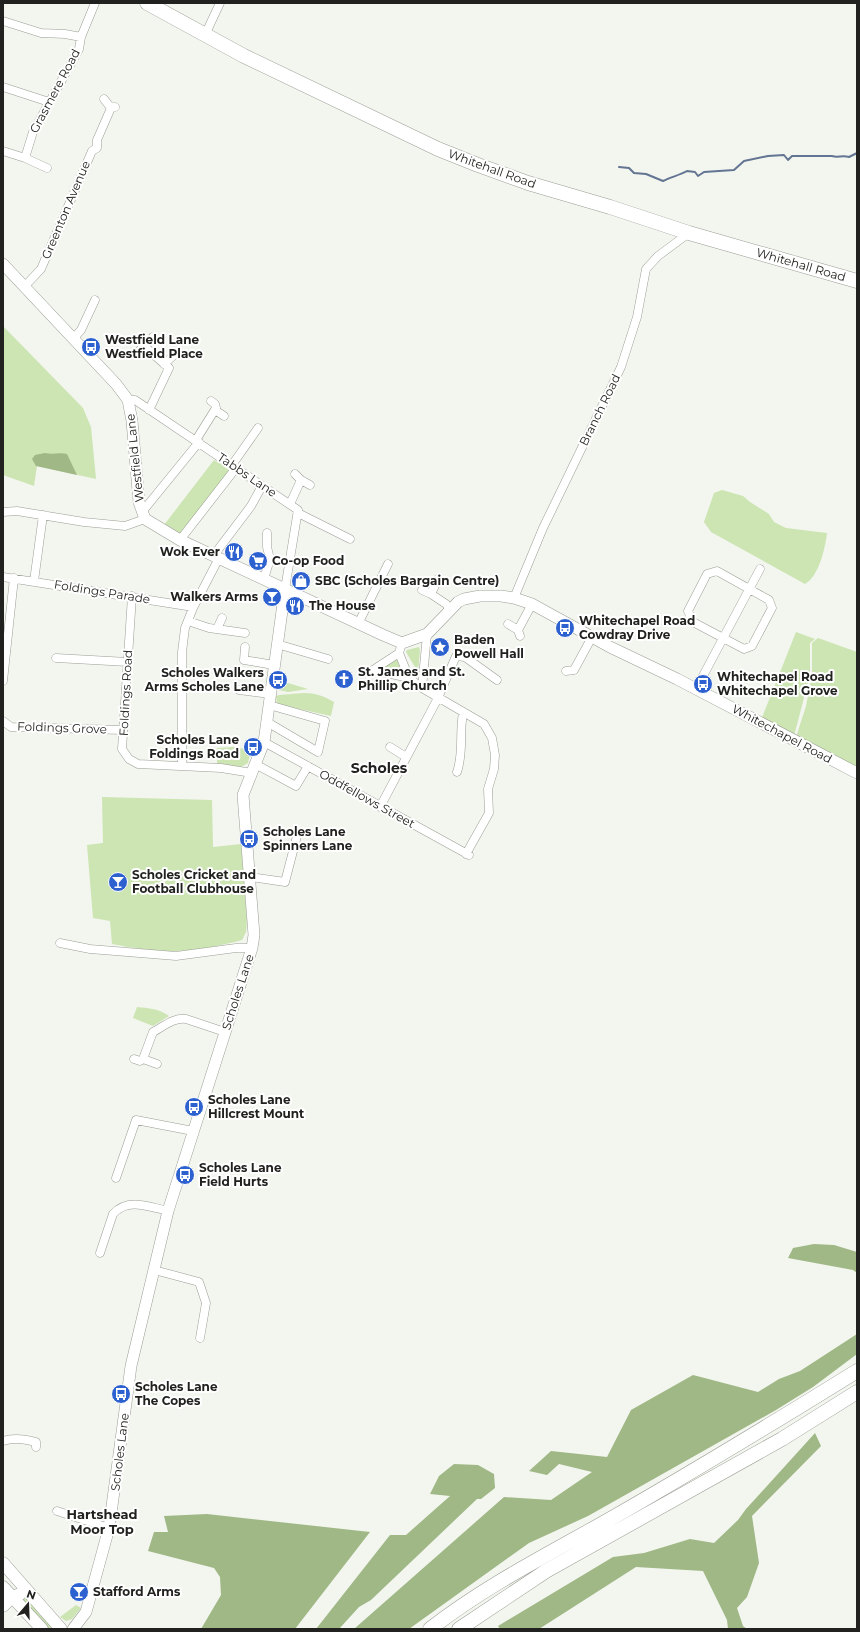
<svg xmlns="http://www.w3.org/2000/svg" width="860" height="1632" font-family="Montserrat,sans-serif">
<rect width="100%" height="100%" fill="#f2f6ee"/>
<!-- green -->
<path fill="#cde4b3" d="M3 326 83 408 91 427 96 479 37 466 34 486 3 475Z
M214 460 230 469 181 534 164 525Z
M722 490 743 496 750 502 769 514 774 522 786 528 827 533C825 549 819 576 805 584L711 532 704 522 714 493Z
M796 632 815 639 810 643V675L794 736 761 720Z
M818 638 857 652V768L796 737 806 706 812 675V643Z
M419 647 420 650 418 672 406 652 407 650Z
M397 656 401 675 382 669V667Z
M278 680 308 689 288 692 279 690 277 688Z
M304 693C315 693 324 696 334 702L331 716 277 704 276 696C281 694 297 694 304 693Z
M234 747 251 750 248 763 241 767 217 765V748Z
M102 797 212 800 213 847 241 844 247 920 246 932 242 940C220 946 199 950 177 951 156 952 133 948 112 944L110 921 93 918 87 845 103 843Z
M137 1007C148 1008 160 1009 169 1016L153 1026 133 1018Z
M24 1597H26L56 1629H46L22 1599Z
M76 1605 81 1608 72 1619 66 1621 60 1617Z"/>
<!-- forest -->
<path fill="#a0b786" d="M45 453C53 455 60 452 67 454L77 475 36 466 32 459 35 455Z
M814 1244 834 1245 857 1252V1273L853 1270 788 1258 793 1248Z
M857 1334V1354L813 1387 776 1410 588 1516 529 1543 409 1629H354L504 1497 551 1500 592 1472 559 1464 547 1475 529 1471 551 1451 607 1457 631 1410 693 1375 758 1392 779 1379 800 1371Z
M815 1433 821 1446 752 1516 759 1563 747 1597 737 1608 743 1626 747 1629H728L727 1620 703 1571 636 1567 539 1629H500L498 1626 613 1557 644 1553 690 1539 714 1543 738 1520 746 1509Z
M454 1464 478 1465 494 1474 495 1488 481 1499H477L371 1600 359 1607 339 1629H316L390 1535H406L450 1496 430 1494 439 1476Z
M207 1514 370 1532 295 1629H201L221 1595 220 1577 214 1568 148 1551 154 1532H168L164 1516Z"/>
<g fill="none" stroke-linecap="round" stroke-linejoin="round">
<!-- stream -->
<path stroke="#647593" stroke-width="2" d="M619 167 629 168 634 173 646 174 663 181C671 177 680 175 687 171L695 172 698 176 704 172 734 170 744 161 768 156 784 155 788 160 792 156H832C838 158 842 155 849 157L857 153"/>
<!-- street casing -->
<g stroke="#9a9e96" stroke-width="9">
<path id="street" d="M3 21 41 33 65 34 81 37
M205 35 220 3
M3 87 49 102
M104 99 111 108 115 107
M3 151 25 158 47 168
M25 158 33 132 79 49 81 37 95 3
M24 287 41 269 92 151 97 148V140L111 108
M73 339 81 330 95 300
M144 346 169 368 149 410
M138 352 153 337
M164 364 173 356
M128 400H135L298 510 285 589
M215 410 224 416
M196 440 216 408 215 404 211 401
M232 465 258 428
M295 474 301 480 310 485
M290 504 301 480
M3 512 17 511 84 522 125 526 145 519
M142 512 199 442
M298 513 350 539
M180 540 236 468
M214 555 251 506 262 486
M717 571 769 600 772 608 752 646 744 649 693 622 688 611 707 574Z
M3 577 187 606 193 608
M264 579 270 559 267 547V533
M438 579 431 594 446 604 451 610
M34 581 43 515
M422 590 431 594
M132 596 122 749 129 759 138 764 221 768 252 773
M514 598 543 528 621 367 637 317 646 269 658 256 689 233
M188 621 209 628 245 633
M358 624 388 564
M508 624 518 630 520 636
M217 629 222 618
M518 630 532 604
M402 643 399 653 409 678
M277 644 328 659
M245 647 244 660 274 665
M56 658 128 662
M373 670 409 678 422 688 484 724 492 738 495 755 494 769 488 789 489 813 466 854
M373 670 399 653
M566 671 574 670 592 637
M3 681 14 578
M422 688 427 634
M696 689 760 569
M239 690 270 694
M3 721 11 727 123 730
M267 722 318 752 325 721 269 705
M264 742 469 855
M390 747 406 757
M255 764 296 786 308 766
M182 766V652L185 628 193 608 219 558
M457 772C464 752 459 733 463 713
M380 807 438 698 456 656 465 657 497 680
M250 877 285 882 298 832
M60 943 90 949 176 956 236 948H252
M134 1059 140 1061 143 1059
M157 1064 143 1059 153 1032C163 1027 174 1017 186 1019L225 1032
M116 1178 136 1120 193 1131
M100 1253 113 1214C128 1197 149 1207 168 1211
M154 1270 199 1282 206 1303 200 1338
M3 1441C14 1437 25 1439 36 1442V1447
M57 1511 109 1528"/>
</g>
<!-- secondary casing -->
<g stroke="#9a9e96" stroke-width="12">
<path id="secondary" d="M3 264 116 384 128 400 132 421 139 502 145 519 180 540 383 635 402 643 427 634 458 602 464 599 480 596H501L514 598 532 604 610 647 677 679 857 773
M73 1629 86 1612 109 1528 131 1366 168 1211 252 948 254 935 243 795 264 742 285 589"/>
</g>
<!-- primary casing -->
<g stroke="#9a9e96" stroke-width="13">
<path id="primary" d="M3 1563 61 1629
M3 1587 42 1629
M3 1606 12 1597 20 1594"/>
</g>
<!-- highway casing -->
<g stroke="#9a9e96" stroke-width="15">
<path id="highway" d="M147 3 244 56 438 149 478 165 528 183 610 207 689 233 857 281
M430 1629C489 1583 555 1551 619 1514 699 1468 778 1420 857 1371
M459 1629 546 1571 782 1439 857 1392"/>
</g>
<!-- street -->
<use href="#street" stroke="#fff" stroke-width="8"/>
<!-- secondary -->
<use href="#secondary" stroke="#fff" stroke-width="11"/>
<!-- primary -->
<use href="#primary" stroke="#fff" stroke-width="12"/>
<!-- highway -->
<use href="#highway" stroke="#fff" stroke-width="14"/>
</g>
<!-- icons -->
<defs>
<g id="bus-disc" transform="scale(1)"><circle r="9.5" fill="#2d61cf" stroke="#fff"/><path d="M-5-6H5V4H4V6H2V4H-2V6H-4V4H-5ZM-3.5-4V0h7V-4ZM-3.5 1.2v1.5H-2V1.2ZM2 1.2v1.5H3.5V1.2Z" fill="#fff"/></g>
<g id="restaurant-disc" transform="scale(1)"><circle r="9.5" fill="#2d61cf" stroke="#fff"/><path d="M-5-6h1v4h1v-4h1v4h1v-4h1v5L-1.5 .5V6h-2V.5L-5-1ZM5-6V6H3V1.5H1.5Q1.5-4 5-6Z" fill="#fff"/></g>
<g id="supermarket-disc" transform="scale(1)"><circle r="9.5" fill="#2d61cf" stroke="#fff"/><path d="M-6-5.5h2.5l.6 2H6L4.5 2H-2.5L-4.4-4H-6ZM-1.5 3.2a1.3 1.3 0 1 0 .1 0ZM3 3.2a1.3 1.3 0 1 0 .1 0Z" fill="#fff"/></g>
<g id="shop-disc" transform="scale(1)"><circle r="9.5" fill="#2d61cf" stroke="#fff"/><path d="M-5-2.5h2.3a2.7 3.5 0 0 1 5.4 0H5L5.5 6h-11ZM-1.5-2.5h3a1.5 2.3 0 0 0-3 0Z" fill="#fff"/></g>
<g id="bar-disc" transform="scale(1)"><circle r="9.5" fill="#2d61cf" stroke="#fff"/><path d="M-6-5H6L.8 .8V4.5H3.5V6h-7V4.5H-.8V.8Z" fill="#fff"/></g>
<g id="sight-disc" transform="scale(1)"><circle r="9.5" fill="#2d61cf" stroke="#fff"/><path d="M0-6L1.8-2.2L6-1.7L2.9 1.2L3.7 5.4L0 3.3L-3.7 5.4L-2.9 1.2L-6-1.7L-1.8-2.2Z" fill="#fff"/></g>
<g id="church-disc" transform="scale(1)"><circle r="9.5" fill="#2d61cf" stroke="#fff"/><path d="M-1.2-6h2.4v3.5h3.3v2.4h-3.3V6h-2.4V-.1h-3.3v-2.4h3.3Z" fill="#fff"/></g>
</defs>
<g fill-rule="evenodd">
<use href="#bus-disc" x="91" y="347"/>
<use href="#restaurant-disc" x="234" y="552"/>
<use href="#supermarket-disc" x="258" y="561"/>
<use href="#shop-disc" x="301" y="581"/>
<use href="#bar-disc" x="272" y="597"/>
<use href="#restaurant-disc" x="295" y="606"/>
<use href="#bus-disc" x="565" y="628"/>
<use href="#sight-disc" x="440" y="647"/>
<use href="#church-disc" x="344" y="679"/>
<use href="#bus-disc" x="278" y="680"/>
<use href="#bus-disc" x="703" y="684"/>
<use href="#bus-disc" x="253" y="747"/>
<use href="#bus-disc" x="249" y="839"/>
<use href="#bar-disc" x="118" y="882"/>
<use href="#bus-disc" x="194" y="1107"/>
<use href="#bus-disc" x="185" y="1175"/>
<use href="#bus-disc" x="121" y="1394"/>
<use href="#bar-disc" x="79" y="1592"/>
</g>
<g text-anchor="middle" stroke-width="4" stroke-linejoin="round" paint-order="stroke">
<!-- street labels -->
<g font-size="12" fill="#21221f" stroke="#fff">
<text transform="translate(55 91) rotate(-62)" y="4">Grasmere Road</text>
<text transform="translate(492 169) rotate(20)" y="4">Whitehall Road</text>
<text transform="translate(66 210) rotate(-67)" y="4">Greenton Avenue</text>
<text transform="translate(801 265) rotate(16)" y="4">Whitehall Road</text>
<text transform="translate(600 410) rotate(-64)" y="4">Branch Road</text>
<text transform="translate(135 458) rotate(-96)" y="4">Westfield Lane</text>
<text transform="translate(247 475) rotate(34)" y="4">Tabbs Lane</text>
<text transform="translate(102 592) rotate(9)" y="4">Foldings Parade</text>
<text transform="translate(126 693) rotate(-87)" y="4">Foldings Road</text>
<text transform="translate(62 728) rotate(2)" y="4">Foldings Grove</text>
<text transform="translate(782 734) rotate(28)" y="4">Whitechapel Road</text>
<text transform="translate(367 799) rotate(29)" y="4">Oddfellows Street</text>
<text transform="translate(238 992) rotate(-72)" y="4">Scholes Lane</text>
<text transform="translate(120 1452) rotate(-83)" y="4">Scholes Lane</text>
</g>
<!-- poi labels -->
<g font-size="12" font-weight="bold" fill="#21221f" stroke="#fff" text-anchor="start">
<text x="105" y="344">Westfield Lane<tspan x="105" dy="14">Westfield Place</tspan></text>
<text x="220" y="556" text-anchor="end">Wok Ever</text>
<text x="272" y="565">Co-op Food</text>
<text x="315" y="585">SBC (Scholes Bargain Centre)</text>
<text x="258" y="601" text-anchor="end">Walkers Arms</text>
<text x="309" y="610">The House</text>
<text x="579" y="625">Whitechapel Road<tspan x="579" dy="14">Cowdray Drive</tspan></text>
<text x="454" y="644">Baden<tspan x="454" dy="14">Powell Hall</tspan></text>
<text x="358" y="676">St. James and St.<tspan x="358" dy="14">Phillip Church</tspan></text>
<text x="264" y="677" text-anchor="end">Scholes Walkers<tspan x="264" dy="14">Arms Scholes Lane</tspan></text>
<text x="717" y="681">Whitechapel Road<tspan x="717" dy="14">Whitechapel Grove</tspan></text>
<text x="239" y="744" text-anchor="end">Scholes Lane<tspan x="239" dy="14">Foldings Road</tspan></text>
<text x="263" y="836">Scholes Lane<tspan x="263" dy="14">Spinners Lane</tspan></text>
<text x="132" y="879">Scholes Cricket and<tspan x="132" dy="14">Football Clubhouse</tspan></text>
<text x="208" y="1104">Scholes Lane<tspan x="208" dy="14">Hillcrest Mount</tspan></text>
<text x="199" y="1172">Scholes Lane<tspan x="199" dy="14">Field Hurts</tspan></text>
<text x="135" y="1391">Scholes Lane<tspan x="135" dy="14">The Copes</tspan></text>
<text x="93" y="1596">Stafford Arms</text>
</g>
<!-- neighbourhood labels -->
<g font-size="13" font-weight="bold" fill="#21221f" stroke="#fff">
<text x="102" y="1519">Hartshead<tspan x="102" dy="15">Moor Top</tspan></text>
</g>
<!-- quarter labels -->
<g font-size="14" font-weight="bold" fill="#21221f" stroke="#fff">
<text x="379" y="773">Scholes</text>
</g>
</g>
<!-- border -->
<rect width="860" height="1632" fill="none" stroke="#21221f" stroke-width="8"/>
<!-- north arrow -->
<g transform="translate(28 1604) rotate(19)" stroke="#ffffff" stroke-width="3" paint-order="stroke">
<path d="M0-3L7 15L0 10L-7 15Z" fill="#21221f"/>
<text y="-6" font-size="11" font-weight="bold" text-anchor="middle" fill="#21221f">N</text>
</g>
</svg>
